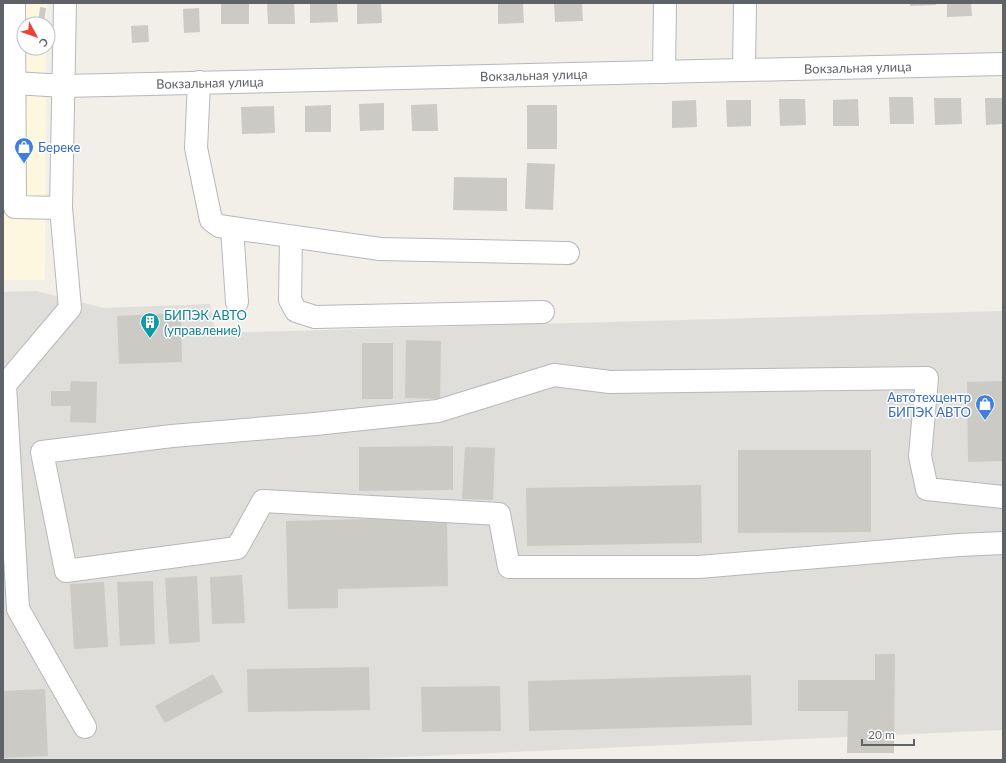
<svg xmlns="http://www.w3.org/2000/svg" width="1006" height="763" font-family="Lato,sans-serif">
<rect width="100%" height="100%" fill="#f1efe8"/>
<!-- commercial -->
<path fill="#fef7e0" d="M3 3H47L46 24H24V48H46L45 280H3Z"/>
<!-- industrial -->
<path fill="#e0deda" d="M36 291 104 308 210 304 216 333 1003 311V730L335 760H3V292Z"/>
<!-- building -->
<path fill="#cccac5" d="M221 3H249V24H221Z
M267 3H294L295 24H268Z
M310 3H337L338 22 310 23Z
M357 3H381L382 23 357 24Z
M498 3H523L524 23 498 24Z
M554 3H582L583 21 555 22Z
M910 3H936V5L910 6Z
M947 3H971L972 16 947 17Z
M40 7 46 8 44 24H38Z
M199 8 200 32 184 33 183 9Z
M148 25 149 42 132 43 131 26Z
M889 97H913L914 124H890Z
M934 98H961L962 124 935 125Z
M985 98H1003V124L986 125Z
M779 99H805L806 125 780 126Z
M858 99 859 126H833V100Z
M696 100 697 127 672 128V101Z
M726 100H751V126L727 127Z
M384 103V130L360 131 359 104Z
M437 104 438 131H412L411 105Z
M331 105V132H305V106Z
M527 105H557V149H527Z
M274 106 275 133 242 134 241 107Z
M527 163 555 164 553 210 525 209Z
M454 177 507 178V211L453 210Z
M181 313 182 362 119 364 117 316Z
M406 340 441 341 440 399 405 398Z
M362 343H393V399H362Z
M71 381 97 382 96 423 70 422 71 406H51V391H70Z
M1003 381V461L968 462 967 382Z
M453 446V490L359 491V447Z
M465 447 495 448 493 500 462 499Z
M738 450H871V532L738 533Z
M701 485 702 543 527 546 526 488Z
M447 517 448 586 338 589V608L288 609 286 521Z
M242 575 245 623 212 624 210 577Z
M197 576 200 642 169 644 165 578Z
M153 581 155 644 120 646 117 582Z
M104 582 108 647 74 649 70 584Z
M875 654H895L894 753H847L848 711H798V680H875Z
M369 667 370 710 248 712 247 669Z
M213 674 223 692 165 723 155 706Z
M751 675 752 725 529 731 528 681Z
M500 686 501 731 422 732 421 687Z
M45 689 48 756 4 758 3 691Z"/>
<g fill="none" stroke-linecap="round" stroke-linejoin="round">
<!-- minor casing -->
<g stroke="#b5b8bc" stroke-width="24">
<g id="minor">
<path d="M14 3 15 207 61 208"/>
<path d="M65 3 61 208 70 308 5 385 18 609 85 727"/>
<path d="M744 70 745 3"/>
<path d="M664 72 665 4"/>
<path d="M199 82 196 148 211 220 219 226 380 249 568 253"/>
<path id="s1" d="M14 83 64 86 1003 64"/>
<path d="M232 228 237 302"/>
<path d="M291 237 290 300 296 311 315 317 543 312"/>
<path d="M1003 497 927 489 920 456 927 378 610 382 554 375 438 411 315 424 172 436 42 452 66 571 237 548 263 501 499 514 509 567H699L959 545 1003 543"/>
</g>
</g>
<!-- minor -->
<use href="#minor" stroke="#fff" stroke-width="22"/>
</g>
<!-- icons -->
<defs>
<g id="shop-pin" transform="scale(1)"><path d="M0 17L-7.5 6A9.5 9.5 0 1 1 7.5 6Z" fill="#3f7fe0" stroke="#fff"/><path d="M-5-2.5h2.3a2.7 3.5 0 0 1 5.4 0H5L5.5 6h-11ZM-1.5-2.5h3a1.5 2.3 0 0 0-3 0Z" fill="#fff"/></g>
<g id="building-pin" transform="scale(1)"><path d="M0 17L-7.5 6A9.5 9.5 0 1 1 7.5 6Z" fill="#0f9aa8" stroke="#fff"/><path d="M-4-6H4V6H1V3H-1V6H-4ZM-2.5-4.3h1.7v1.8h-1.7ZM.8-4.3h1.7v1.8H.8ZM-2.5-1h1.7V.8h-1.7ZM.8-1h1.7V.8H.8Z" fill="#fff"/></g>
</defs>
<g fill-rule="evenodd">
<use href="#shop-pin" x="24" y="147"/>
<use href="#building-pin" x="150" y="322"/>
<use href="#shop-pin" x="985" y="404"/>
</g>
<g text-anchor="middle" stroke-width="3" stroke-linejoin="round" paint-order="stroke">
<!-- street labels -->
<g font-size="13" fill="#5f6368" stroke="#fff">
<text dy="5" stroke="none"><textPath href="#s1" startOffset="844">Вокзальная улица</textPath></text>
<text dy="5" stroke="none"><textPath href="#s1" startOffset="520">Вокзальная улица</textPath></text>
<text dy="5" stroke="none"><textPath href="#s1" startOffset="196">Вокзальная улица</textPath></text>
</g>
<!-- shop labels -->
<g font-size="13" fill="#366cbe" stroke="#fff" text-anchor="start">
<text x="38" y="152">Береке</text>
<text x="971" y="402" text-anchor="end">Автотехцентр<tspan x="971" dy="15">БИПЭК АВТО</tspan></text>
</g>
<!-- culture labels -->
<g font-size="13" fill="#0d838f" stroke="#fff" text-anchor="start">
<text x="164" y="320">БИПЭК АВТО<tspan x="164" dy="15">(управление)</tspan></text>
</g>
</g>
<!-- border -->
<rect width="1006" height="763" fill="none" stroke="#5f6368" stroke-width="8"/>
<!-- north arrow -->
<g transform="translate(36 36) rotate(130)"><circle r="19" fill="#ffffff" stroke="#bfc1c3"/>
<path d="M0-3L7 15L0 10L-7 15Z" fill="#ea4335"/>
<text y="-6" font-size="11" font-weight="bold" text-anchor="middle" fill="#5f6368">С</text>
</g>
<!-- scale -->
<path d="M862 739v6h52v-6" fill="none" stroke="#5f6368" stroke-width="2"/>
<text x="868" y="739" font-size="12" fill="#5f6368" stroke="#ffffff" stroke-width="3" paint-order="stroke">20 m</text>
</svg>
